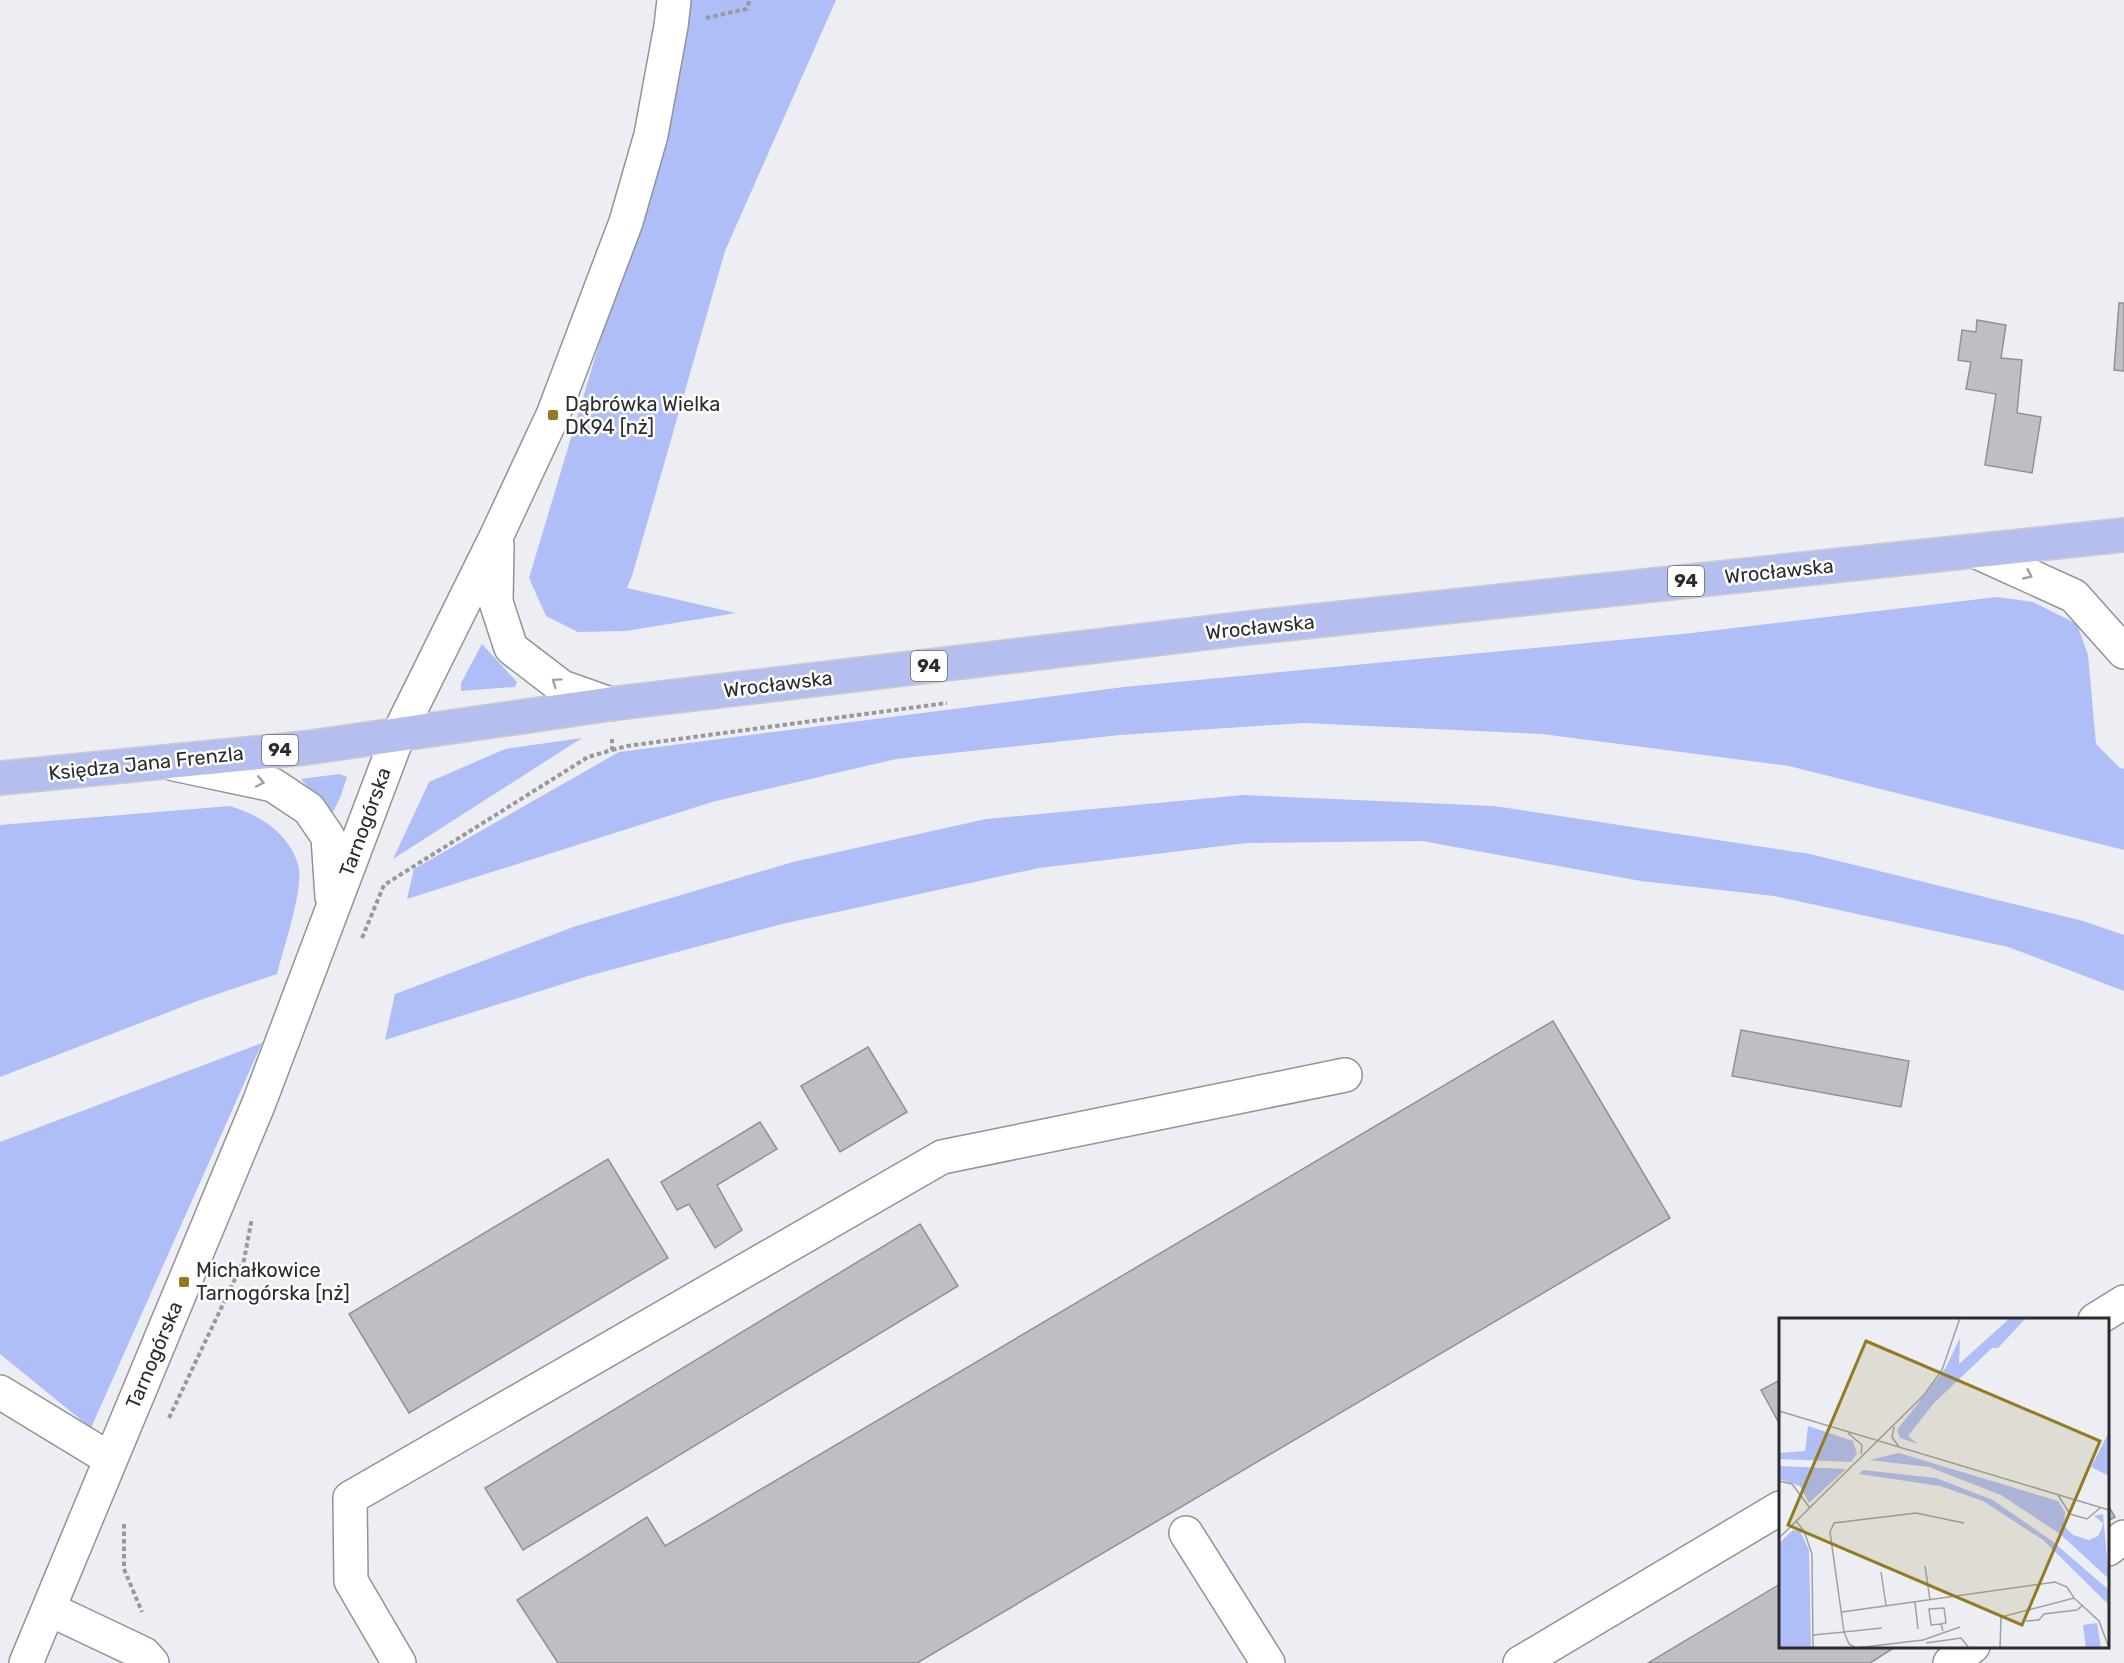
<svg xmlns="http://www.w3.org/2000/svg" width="2124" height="1663" font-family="Rubik,sans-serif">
<rect width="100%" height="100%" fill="#edeef3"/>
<!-- green -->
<path fill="#afbef6" d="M688 0H836L725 251 632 576 627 588 736 613 626 631 578 632 546 616 529 578 638 214Z
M1997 597 2033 602 2077 624 2088 655 2096 744 2120 768 2124 769V850L1789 766 1542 734 1304 723 1120 735 896 759 712 802 407 899 414 869 619 752 1124 687 1692 633Z
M482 644 517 682 515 687 461 691V683Z
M582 738 393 859 429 782 505 749Z
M339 774 347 777 340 798 332 814 301 779Z
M1243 795 1494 806 1810 854 2083 921 2124 935V991L2008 947 1774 896 1641 881 1422 841 1247 843 1039 868 782 924 588 976 385 1040 395 994 576 926 793 862 986 819Z
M230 806C260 815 288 833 298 864 305 887 283 949 277 974L200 1000 0 1077V825Z
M262 1043 91 1428 0 1354V1142Z"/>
<!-- building -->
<path fill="#bebfc4" stroke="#909196" stroke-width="1.5" d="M2119 303H2124V371L2114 370Z
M1977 320 2006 325 2001 358 2022 360 2017 413 2041 417 2032 473 1985 465 1996 394 1966 389 1971 362 1958 360 1962 330 1976 332Z
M1553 1021 1670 1218 917 1663H558L517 1600 647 1517 665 1546Z
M1741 1030 1909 1061 1901 1107 1732 1076Z
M868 1047 907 1112 840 1152 801 1086Z
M760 1122 777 1149 717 1185 742 1230 715 1248 689 1204 677 1210 661 1182Z
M608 1159 668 1258 409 1413 349 1314Z
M920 1224 958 1286 523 1550 485 1488Z
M1780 1380V1425L1761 1390Z
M2108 1505 2115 1517 2108 1521Z
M1780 1584V1646H1897L1870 1663H1648Z"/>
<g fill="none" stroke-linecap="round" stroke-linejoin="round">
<!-- minor casing -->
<g stroke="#929397" stroke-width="36">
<path id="minor" d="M497 545 496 602 511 648 562 687 610 704
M1975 551 2074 596 2124 652
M174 764 273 785 309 809 328 837 332 897
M2095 1320 2124 1302
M0 1392 110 1459
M1186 1533 1268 1663
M2108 1549 2124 1537
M49 1609 144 1654 152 1663
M26 1663 259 1103 399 733 497 535 553 415 626 222 651 135 671 26 674 0
M399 1663 351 1581 350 1498 942 1157 1345 1075
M1520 1663 1780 1508
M1950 1663 1973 1646"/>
</g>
<!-- major casing -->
<g stroke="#cccccd" stroke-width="36">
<path id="major" d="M0 778 305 748 610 704 1247 628 2124 535"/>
</g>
<!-- path -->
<path stroke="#99999d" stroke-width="4" stroke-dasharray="4.5 3" stroke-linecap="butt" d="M706 18 746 9 750 0
M612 750 627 746 947 703
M362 938 384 885 588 757 612 750V739
M169 1418 244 1260 252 1218
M124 1524V1569L142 1612"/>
<!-- minor -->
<use href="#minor" stroke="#fff" stroke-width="33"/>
<!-- major -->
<use href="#major" stroke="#b4bfef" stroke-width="33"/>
</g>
<!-- one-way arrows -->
<defs><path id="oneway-chevron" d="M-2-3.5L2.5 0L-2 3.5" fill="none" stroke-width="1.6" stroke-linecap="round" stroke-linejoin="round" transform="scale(1.5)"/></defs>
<g stroke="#a0a0a1">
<use href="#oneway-chevron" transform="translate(2028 575) rotate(25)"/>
<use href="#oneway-chevron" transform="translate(556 682) rotate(-145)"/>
<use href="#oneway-chevron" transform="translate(260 782) rotate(12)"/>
</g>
<!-- markers -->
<g fill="#927b22" stroke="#fff" stroke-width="2">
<rect x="547" y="409" width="12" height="12" rx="3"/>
<rect x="178" y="1276" width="12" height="12" rx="3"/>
</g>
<g text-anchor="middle" stroke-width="5" stroke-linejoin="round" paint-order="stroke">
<!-- shield labels -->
<g fill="#fff" stroke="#6b6b6d" stroke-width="1.5">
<rect x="1668" y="566" width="36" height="30" rx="4.5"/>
<rect x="911" y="651" width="36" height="30" rx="4.5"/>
<rect x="262" y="735" width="36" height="30" rx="4.5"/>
</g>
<g font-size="18" font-weight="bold" fill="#2c2c2e">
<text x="1686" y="587">94</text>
<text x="929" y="672">94</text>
<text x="280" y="756">94</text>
</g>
<!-- poi labels -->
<g font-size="20" fill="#2c2c2e" stroke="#fff" text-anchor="start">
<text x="565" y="411">Dąbrówka Wielka<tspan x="565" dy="23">DK94 [nż]</tspan></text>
<text x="196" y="1277">Michałkowice<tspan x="196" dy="23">Tarnogórska [nż]</tspan></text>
</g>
<!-- street labels -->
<g font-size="20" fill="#2c2c2e" stroke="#fff">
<text transform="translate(1779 571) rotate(-6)" y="7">Wrocławska</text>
<text transform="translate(1260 627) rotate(-6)" y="7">Wrocławska</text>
<text transform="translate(778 684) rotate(-7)" y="7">Wrocławska</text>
<text transform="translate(146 763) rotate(-6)" y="7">Księdza Jana Frenzla</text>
<text transform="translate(365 822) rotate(-70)" y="7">Tarnogórska</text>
<text transform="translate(154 1355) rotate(-67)" y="7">Tarnogórska</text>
</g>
</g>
<!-- overview -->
<g transform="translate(1779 1318)">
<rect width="330" height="330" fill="#edeef3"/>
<path d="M231 0H247L219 30H213L155 85 129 118 139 126 121 120 118 112 166 51 181 20 180 46ZM29 108 74 123 78 136 72 144 0 141V135L26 133ZM330 114V158L312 149ZM120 135 279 183 286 194 285 208 294 217 310 222 319 218 323 210 324 205 315 198 324 196 330 261 281 216 222 177 150 149 90 142ZM0 148 67 151 30 185 21 168 0 161ZM84 152 157 160 214 182 273 223 330 272V287L264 222 204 183 161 168 80 156ZM14 212 21 213 30 232 32 330H0V225ZM318 305 322 330H307L304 307Z" fill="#afbef6"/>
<path fill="none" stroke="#a0a0a4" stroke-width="1.5" d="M0 93 330 192M115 109 113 119 120 129M69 115 83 127 82 136M0 163 13 166 31 190M279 177 291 196 308 201 321 190M17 203 25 213 33 236 34 330M0 220 145 77 163 52 181 0M146 248 151 282M102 254 107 287M136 284 139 311M63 294 276 264 288 269 295 280M247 303 260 302 265 296 298 292 304 287M162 306 167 305 165 290 150 291 152 307 162 306 164 313M103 310 65 314 51 214 55 205 137 195 185 205M34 317 65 314 70 326 77 330M147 325 182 320 190 330M77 330 144 322 181 309M221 330 222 299 295 280 320 303 330 330"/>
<path fill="#927b22" fill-opacity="0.15" stroke="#927b22" stroke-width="3" d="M87 23 321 123 243 307 9 207Z"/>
<rect width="330" height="330" fill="none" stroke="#2c2c2e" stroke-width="3"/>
</g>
</svg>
